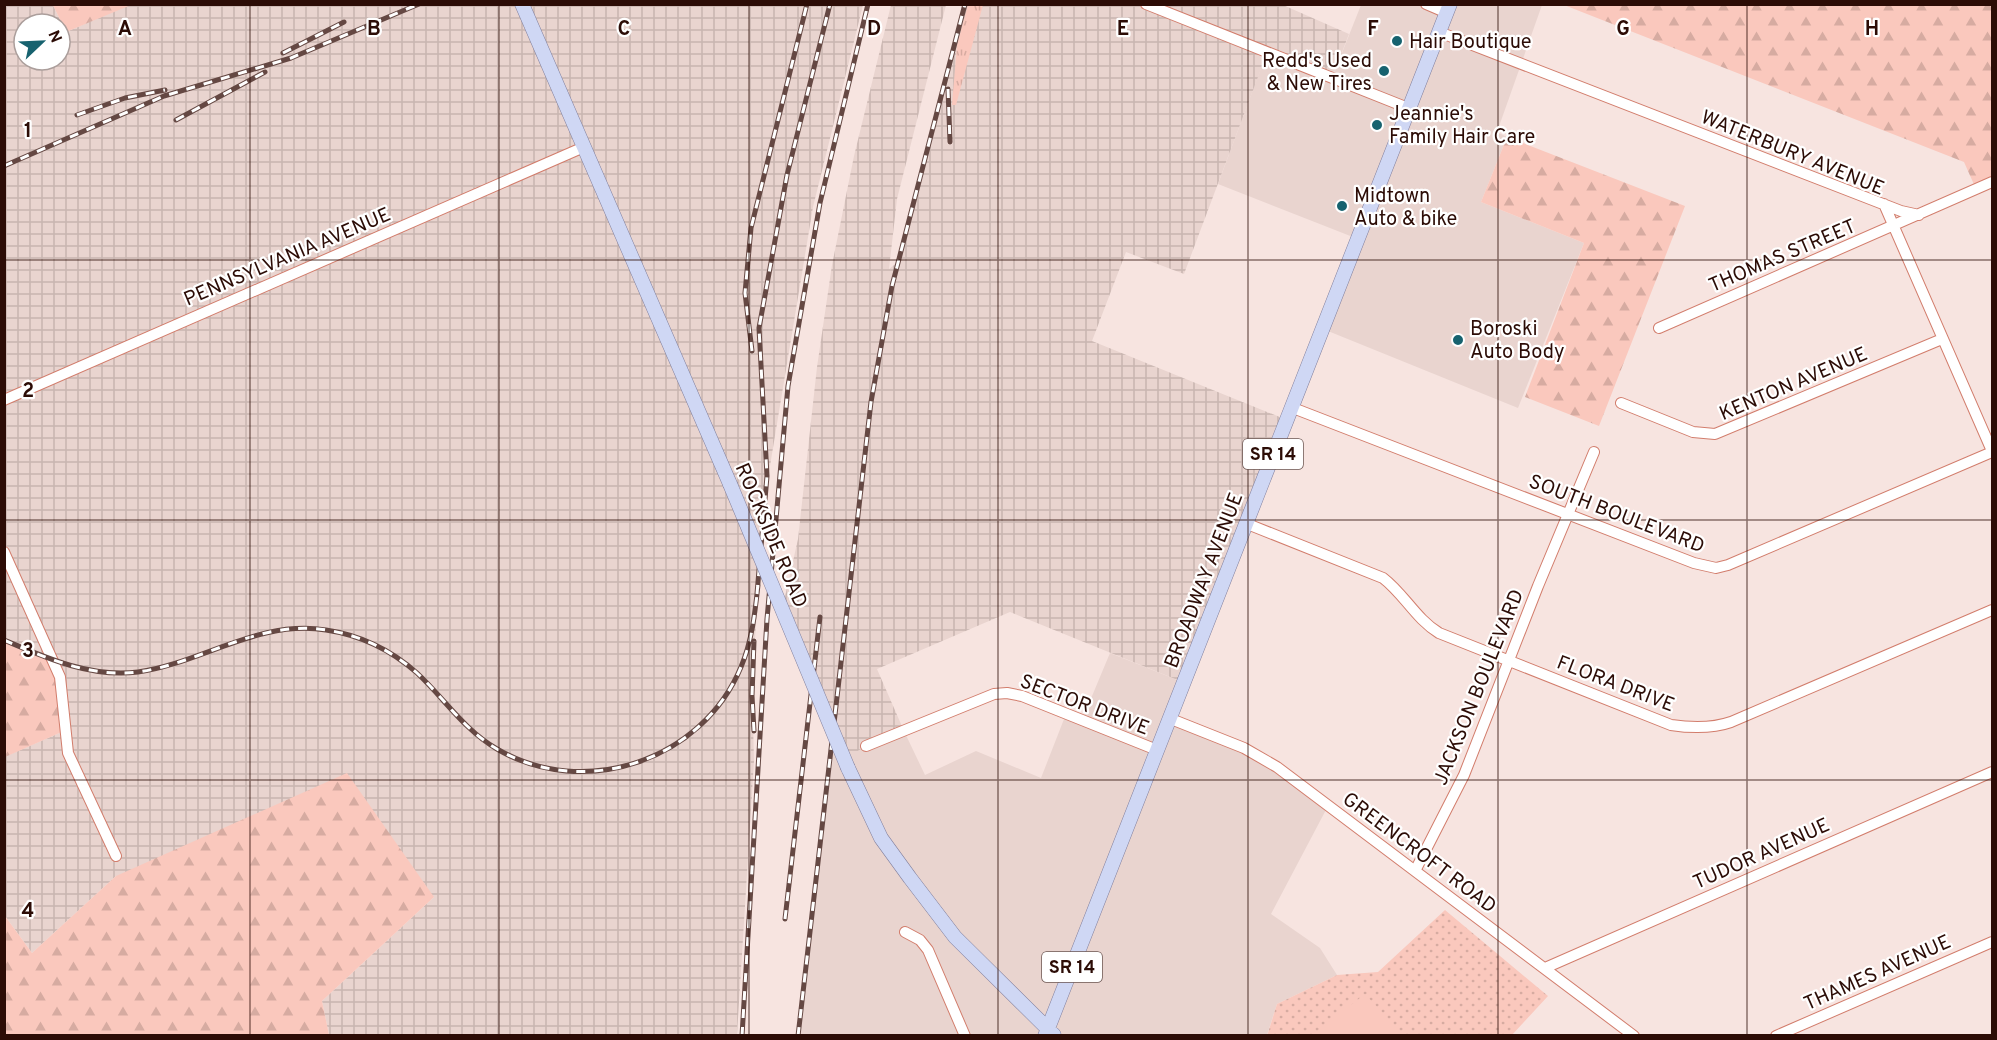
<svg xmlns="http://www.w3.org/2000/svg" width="1997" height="1040" font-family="Overpass,sans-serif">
<defs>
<pattern id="industrial-grid" width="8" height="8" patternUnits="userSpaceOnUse" patternTransform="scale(1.5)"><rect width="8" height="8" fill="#e9d4cf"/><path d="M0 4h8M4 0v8" fill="none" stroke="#c8b5b0"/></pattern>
<pattern id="grass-tufts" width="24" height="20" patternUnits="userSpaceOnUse" patternTransform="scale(1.5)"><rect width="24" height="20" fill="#fac8bd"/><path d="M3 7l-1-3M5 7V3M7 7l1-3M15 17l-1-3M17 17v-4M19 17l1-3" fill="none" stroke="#d6aba1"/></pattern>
<pattern id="forest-firs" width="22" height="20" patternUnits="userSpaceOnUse" patternTransform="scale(1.5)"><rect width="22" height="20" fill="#fac8bd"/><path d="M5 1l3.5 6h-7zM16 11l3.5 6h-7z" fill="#d6aba1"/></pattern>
<pattern id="park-dots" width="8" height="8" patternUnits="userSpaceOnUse" patternTransform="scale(1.5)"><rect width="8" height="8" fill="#fac8bd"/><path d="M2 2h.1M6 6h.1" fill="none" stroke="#d6aba1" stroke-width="1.8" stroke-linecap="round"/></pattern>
</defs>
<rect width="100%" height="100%" fill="#f7e4e0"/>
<!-- built -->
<path fill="#e9d4cf" d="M1361 5H1542L1497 132 1507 137 1481 202 1584 243 1518 408 1323 329 1358 239 1218 184 1267 52 1332 78Z
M1110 653 1185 683 1171 718 1244 748 1328 806 1271 914 1320 948 1337 975 1277 1004 1267 1035 797 1036 833 739 904 731 925 775 976 751 1041 778 1066 714 1082 720Z"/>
<!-- industrial -->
<path fill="url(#industrial-grid)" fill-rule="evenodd" d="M131 4 863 5 813 207 765 496 752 681 754 761 737 1035H329L322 1001 434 897 116 876 32 953 5 916 4 757 64 731 51 659 5 640V5H53L66 32ZM24 24H60V60H24Z
M891 5H946L897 199 889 269 898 262 965 5H1283L1349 34 1332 78 1267 53 1184 274 1126 252 1092 341 1287 420 1185 683 1010 612 877 669 904 731 843 757 784 601 798 539 817 367 832 265 854 156Z"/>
<!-- grass -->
<path fill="url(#grass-tufts)" d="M968 5H983L956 105H952L957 45Z"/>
<!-- forest -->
<path fill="url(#forest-firs)" d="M53 5H131L66 32Z
M1564 5H1992V182L1976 189 1964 162Z
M1507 137 1685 206 1599 426 1525 397 1584 243 1481 202Z
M4 640 51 659 60 677 64 731 5 757Z
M347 773 434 897 322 1001 329 1035H5V916L32 953 116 876Z"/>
<!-- park -->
<path fill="url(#park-dots)" d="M1445 910 1548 996 1512 1035 1267 1036 1277 1004 1337 975 1378 972Z"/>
<!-- pitch -->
<path fill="#fac8bd" d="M1365 994 1403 1035H1312Z"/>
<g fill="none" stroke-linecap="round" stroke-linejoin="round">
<!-- minor casing -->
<g stroke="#d27d6c" stroke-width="12">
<path id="minor" d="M1146 4 1408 108
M1426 4 1447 13
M1439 32 1901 211 1919 215
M1884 204 1992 451
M1659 328 1992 182
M4 400 584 147
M1621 403 1693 432 1715 434 1942 339
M1293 408 1694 563 1716 568 1728 565 1992 452
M1245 523 1383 578C1404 594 1416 619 1439 633L1671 725C1691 728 1711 729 1731 722L1992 610
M4 552 60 677 68 753 116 856
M1171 719 1244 748 1277 767 1634 1036
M866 746 994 694 1007 693 1022 696 1157 750
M1415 871 1464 775 1538 586 1594 452
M905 932 920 940 928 950 965 1036
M1545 968 1992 772
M1776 1036 1992 942"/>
</g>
<!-- major casing -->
<g stroke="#817f9c" stroke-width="15">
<path id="major" d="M522 4 730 484
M848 768 881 838 910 878 955 937 1054 1035
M1045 1036 1450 4"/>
</g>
<!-- minor -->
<use href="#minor" stroke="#fff" stroke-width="10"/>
<!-- major -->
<use href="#major" stroke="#cfd7f4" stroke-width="14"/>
<!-- rail casing -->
<g stroke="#654843" stroke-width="5">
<path id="rail" d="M283 53 344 22
M948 89 950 142
M77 115 125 98 165 90
M176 120 265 72
M4 166 164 96 291 58 419 4
M752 351 745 293 751 228 807 4
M757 594 767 476 759 328 787 175 830 4
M4 640C46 658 91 678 138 672 202 663 259 619 326 630 360 635 391 650 417 673 444 698 464 730 497 749 584 800 702 761 741 667 752 641 755 613 758 585
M754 731 752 696 754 641
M785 919 820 617
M742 1036 767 619 788 386 820 203 868 4
M798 1036 871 402 892 286 965 4"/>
</g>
<!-- rail -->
<use href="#rail" stroke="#fff" stroke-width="3" stroke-dasharray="9" stroke-linecap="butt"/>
<!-- major-bridge casing -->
<g stroke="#817f9c" stroke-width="15" stroke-linecap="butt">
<path id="major-bridge" d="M730 484 848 768"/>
</g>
<!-- major-bridge -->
<use href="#major-bridge" stroke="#cfd7f4" stroke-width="14"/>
</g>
<!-- grid -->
<path fill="none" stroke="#2c0c06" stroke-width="1.5" stroke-opacity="0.55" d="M250 4V1036M499 4V1036M749 4V1036M998 4V1036M1248 4V1036M1498 4V1036M1747 4V1036M4 260H1992M4 520H1992M4 780H1992"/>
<!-- markers -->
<g fill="#17626f" stroke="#fff" stroke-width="2">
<circle cx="1397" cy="41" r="6"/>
<circle cx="1384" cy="71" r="6"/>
<circle cx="1377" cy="125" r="6"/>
<circle cx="1342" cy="206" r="6"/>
<circle cx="1458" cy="340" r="6"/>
</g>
<g text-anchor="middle" stroke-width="4.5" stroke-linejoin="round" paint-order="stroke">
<!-- shield labels -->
<g fill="#fff" stroke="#6b5551" stroke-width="1.5">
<rect x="1243" y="439" width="60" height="30" rx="4.5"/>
<rect x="1042" y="952" width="60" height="30" rx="4.5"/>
</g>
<g font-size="18" font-weight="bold" fill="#2c0c06">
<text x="1273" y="460">SR 14</text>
<text x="1072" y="973">SR 14</text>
</g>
<!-- poi labels -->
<g font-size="20" fill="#2c0c06" stroke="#fff" text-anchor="start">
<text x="1409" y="48">Hair Boutique</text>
<text x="1372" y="67" text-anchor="end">Redd's Used<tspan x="1372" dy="23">&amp; New Tires</tspan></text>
<text x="1389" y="120">Jeannie's<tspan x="1389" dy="23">Family Hair Care</tspan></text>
<text x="1354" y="202">Midtown<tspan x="1354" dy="23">Auto &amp; bike</tspan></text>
<text x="1470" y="335">Boroski<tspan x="1470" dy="23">Auto Body</tspan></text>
</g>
<!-- street labels -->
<g font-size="20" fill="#2c0c06" stroke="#fff">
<text transform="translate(1793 152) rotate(22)" y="7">WATERBURY AVENUE</text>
<text transform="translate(1782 255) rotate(-23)" y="7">THOMAS STREET</text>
<text transform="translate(287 256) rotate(-23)" y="7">PENNSYLVANIA AVENUE</text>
<text transform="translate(1793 383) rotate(-23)" y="7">KENTON AVENUE</text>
<text transform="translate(1617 513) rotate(21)" y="7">SOUTH BOULEVARD</text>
<text transform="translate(772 535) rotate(67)" y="7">ROCKSIDE ROAD</text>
<text transform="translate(1203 580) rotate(-69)" y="7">BROADWAY AVENUE</text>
<text transform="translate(1616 683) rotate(21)" y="7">FLORA DRIVE</text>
<text transform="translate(1478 687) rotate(-68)" y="7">JACKSON BOULEVARD</text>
<text transform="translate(1085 704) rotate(21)" y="7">SECTOR DRIVE</text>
<text transform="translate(1420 852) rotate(37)" y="7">GREENCROFT ROAD</text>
<text transform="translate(1761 853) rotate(-24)" y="7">TUDOR AVENUE</text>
<text transform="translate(1877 972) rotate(-24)" y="7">THAMES AVENUE</text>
</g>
</g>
<g font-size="20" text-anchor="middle" font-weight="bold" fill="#2c0c06" stroke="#fff" stroke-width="4.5" stroke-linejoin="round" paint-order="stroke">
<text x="125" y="35">A</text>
<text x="374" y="35">B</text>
<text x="624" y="35">C</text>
<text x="874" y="35">D</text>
<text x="1123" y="35">E</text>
<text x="1373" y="35">F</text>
<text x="1623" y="35">G</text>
<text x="1872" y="35">H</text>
<text x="28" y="137">1</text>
<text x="28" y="397">2</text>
<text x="28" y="657">3</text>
<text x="28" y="917">4</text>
</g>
<!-- border -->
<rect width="1997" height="1040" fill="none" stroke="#2c0c06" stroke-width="12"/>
<!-- north arrow -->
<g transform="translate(42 42) rotate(67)"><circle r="28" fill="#ffffff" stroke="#ab9e9b" stroke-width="1.5"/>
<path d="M0-4.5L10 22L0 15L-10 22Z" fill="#17626f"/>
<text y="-9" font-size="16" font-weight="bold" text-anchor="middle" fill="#2c0c06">N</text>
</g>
</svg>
